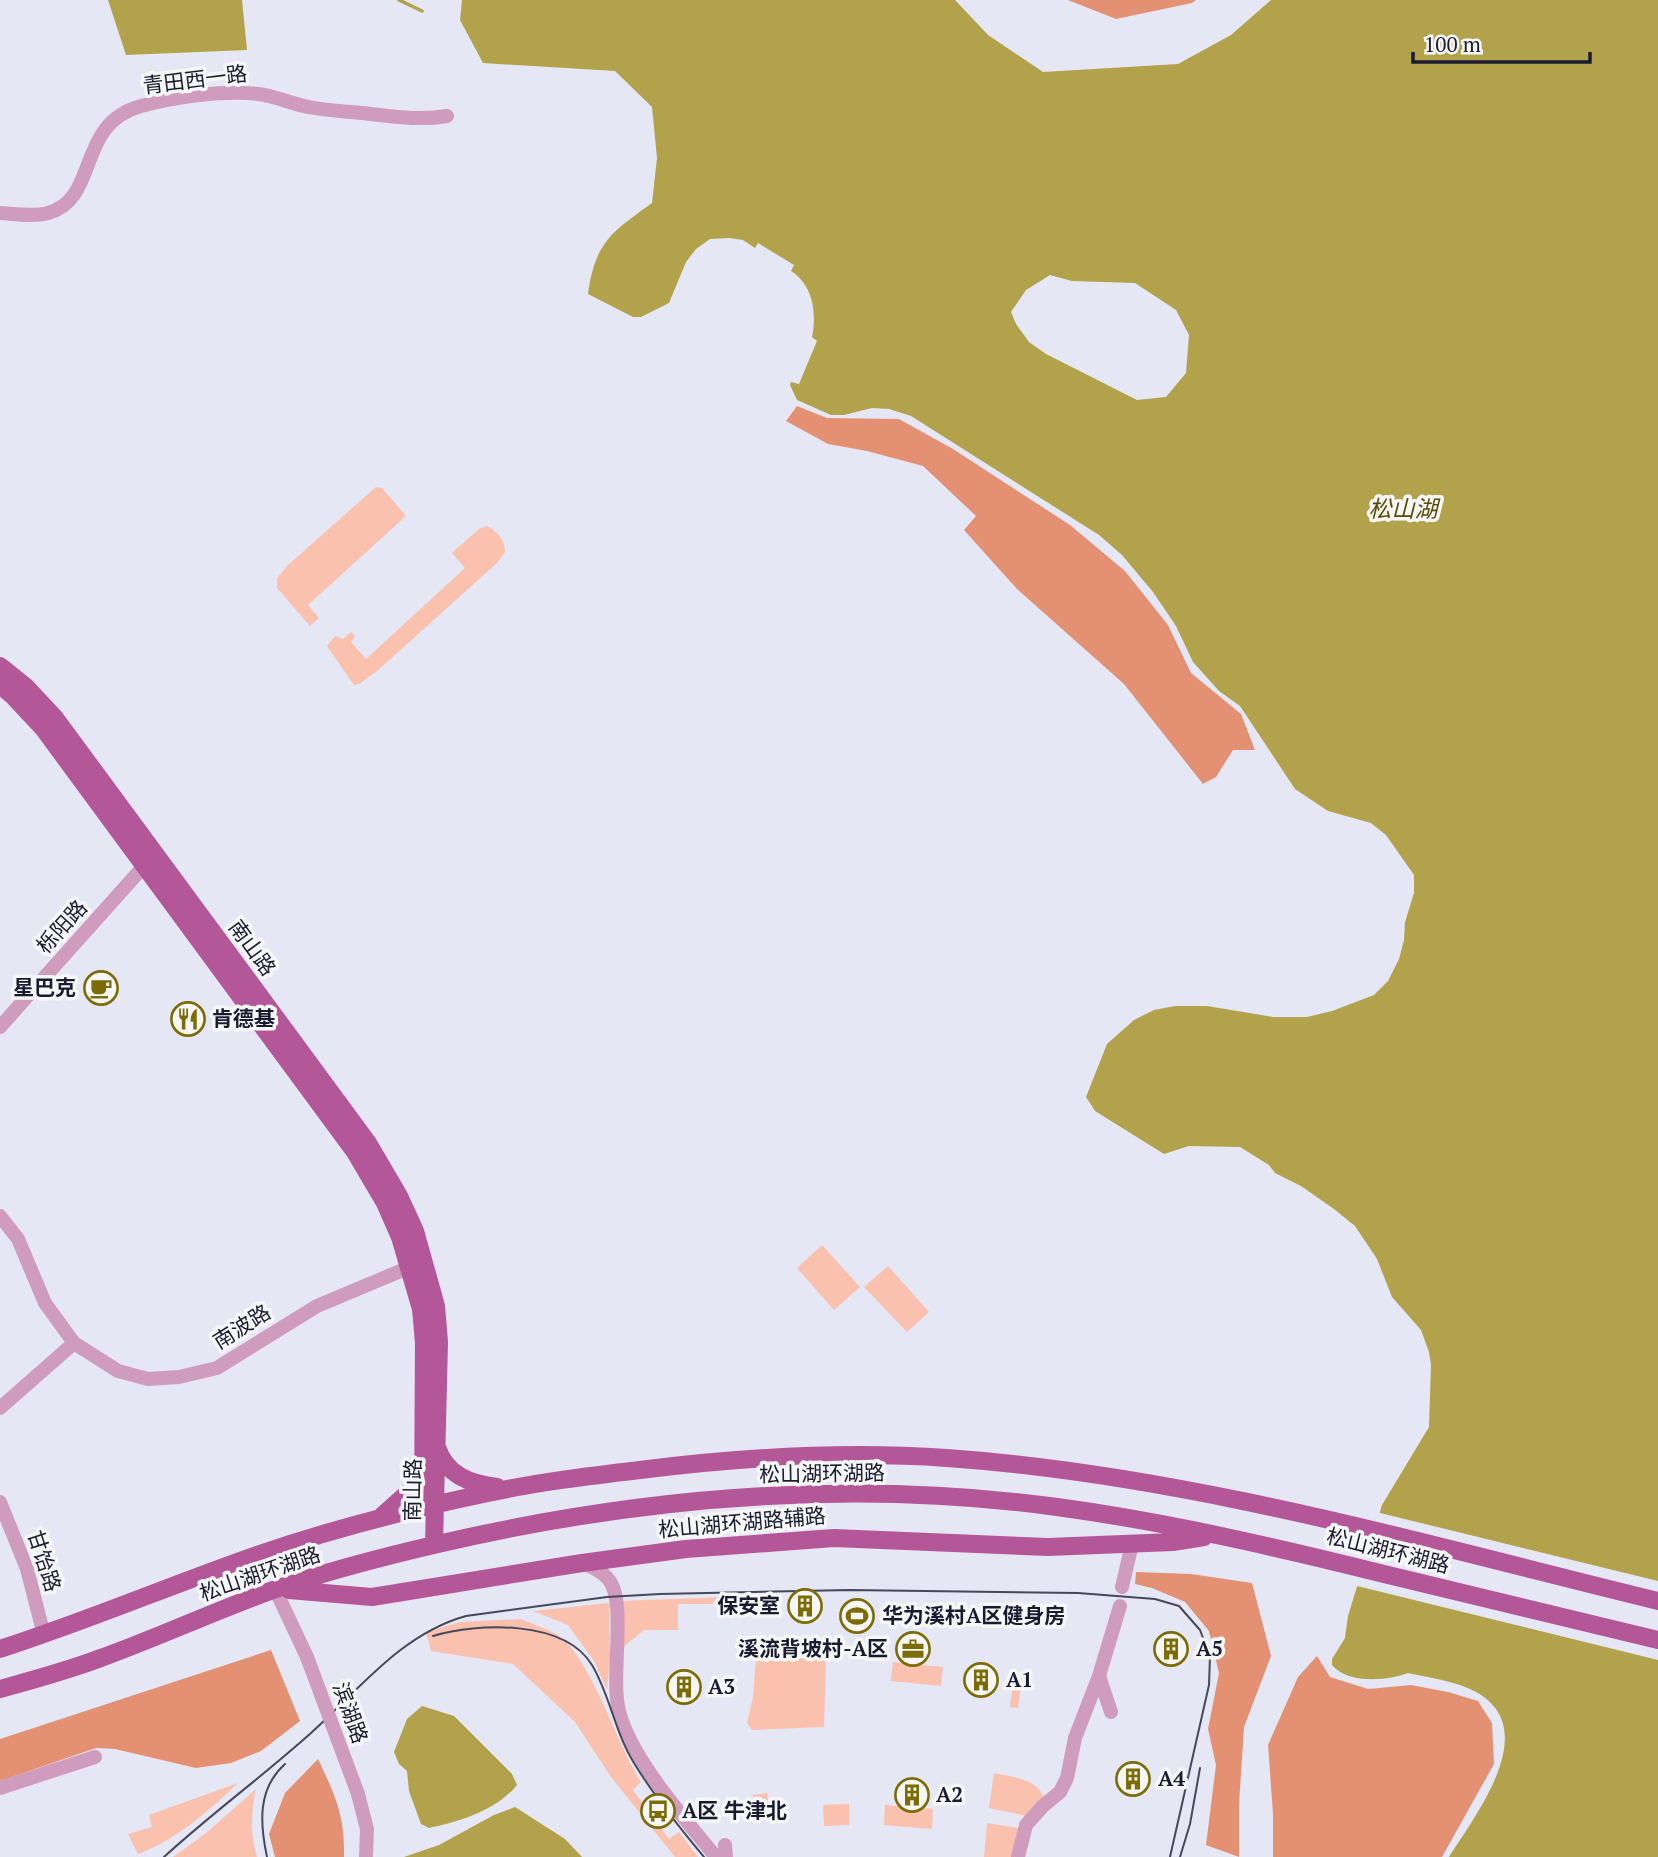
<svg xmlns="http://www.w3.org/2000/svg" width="1658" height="1857" font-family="'PT Serif','Noto Sans SC',serif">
<rect width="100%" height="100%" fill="#e6e7f4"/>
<!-- green -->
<path fill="#f9c1ae" d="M376 487 382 488 406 516 308 605 319 618 310 626 277 588V578L287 566Z
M487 526C498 532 505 540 505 552L497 563 376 672 359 684 354 685 327 646 335 636 343 639 351 632 355 636 351 642 366 659 465 568 452 553 479 529Z
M822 1245 860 1287 834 1310 797 1268Z
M888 1266 929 1312 907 1332 864 1287Z
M725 1597 724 1604H678V1630H644L621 1649 622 1601Z
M609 1603 610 1659 607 1690 594 1661 568 1625 533 1611Z
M521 1619C532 1624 545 1628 556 1634 590 1654 617 1745 641 1782L633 1790 669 1839 679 1832 698 1857H675L611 1777 575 1722 513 1664 431 1651 426 1632 460 1622Z
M816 1640 824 1644 826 1652 824 1727 752 1730 747 1723 753 1697 756 1658 760 1649 769 1644Z
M893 1662 943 1667 941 1686 891 1681Z
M1014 1676 1022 1678 1018 1708 1010 1707Z
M994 1773C1011 1777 1037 1778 1044 1798L1026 1816 989 1808Z
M238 1783C209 1811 176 1840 138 1854L128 1834 152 1827 149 1815Z
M256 1789C251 1813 250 1833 257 1857H173L205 1834Z
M767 1793 770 1821 756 1822 753 1795Z
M849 1804V1825L824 1826 823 1805Z
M885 1805 933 1809 932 1829 884 1825Z
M987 1823 1018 1828 1012 1857H984Z"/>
<!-- forest -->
<path fill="#e39073" d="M1068 0H1196L1192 3 1116 19Z
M797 406 827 418 899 419 953 449 1070 525 1125 571 1168 625 1191 673 1241 714 1255 750H1233L1216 777 1203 784 1124 684 1017 589 964 530 976 516 923 466 867 451 828 444 786 421Z
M1136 1572 1191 1574 1252 1583 1271 1656 1244 1727 1239 1804V1857L1206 1845 1216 1765 1208 1729 1219 1673 1209 1631 1185 1602 1152 1588 1135 1584Z
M271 1650 300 1721 261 1751 231 1763 196 1768 115 1749 96 1748 0 1781V1739Z
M1317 1656 1330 1677 1368 1689 1411 1685 1448 1692 1478 1701 1492 1723 1494 1764 1442 1857H1273V1814L1268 1745 1298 1677Z
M318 1759C335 1795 345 1815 344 1857H275L269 1834 285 1793Z"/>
<!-- water -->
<path fill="#b1a24b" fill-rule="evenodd" d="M108 0H242L247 50 126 55Z
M462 0H955L988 35 1043 72 1178 64 1231 35 1271 0H1658V1857H1449C1476 1814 1543 1729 1476 1692 1456 1681 1430 1678 1408 1673 1387 1681 1347 1684 1332 1665V1659L1345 1638 1348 1616 1382 1505 1429 1427 1431 1365 1429 1352 1421 1330 1392 1297 1377 1259 1355 1226 1334 1209 1301 1186 1275 1173 1269 1165 1240 1147 1189 1146 1164 1154 1095 1111 1086 1097 1107 1044 1134 1020 1154 1010 1175 1006H1207L1273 1017H1307L1332 1011 1374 995 1388 981 1399 959 1404 940 1405 922 1414 893V875L1386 835 1371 823 1328 811 1295 789 1240 706 1219 691 1193 662 1176 626 1153 592 1122 555 1099 535 911 416 889 409 872 408 844 415H831L797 400 790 385 791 382 799 384 817 341 812 337C817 313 813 285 791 271L794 265 758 243 755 248 743 240 729 238 710 239 696 249 686 262 669 303 641 317H633L588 294C595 242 612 232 652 203L657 158 652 107 615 71 483 63 460 20ZM1050 275 1072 281 1135 283 1176 310 1189 335 1186 373 1166 397 1137 400 1046 354 1029 342 1016 324 1011 312 1026 290Z
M422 1706 454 1716 512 1774 517 1785C497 1810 459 1822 429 1828L421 1824 409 1791 407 1771 399 1764 394 1752 407 1719Z
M515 1807 565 1839 582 1857H404L439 1845 494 1815Z"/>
<!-- pier -->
<path fill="#e6e7f4" d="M1376 1512 1658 1581V1660L1353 1585Z"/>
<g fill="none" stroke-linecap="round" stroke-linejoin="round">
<!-- stream -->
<path stroke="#b1a24b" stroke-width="3.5" d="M399 0 422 11"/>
<!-- minor -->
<path stroke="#d09cbe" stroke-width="14" d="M0 213C15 214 33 217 48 213 100 199 75 124 141 106 175 97 223 90 258 94 276 96 291 104 309 107 327 111 345 111 362 113 391 116 418 121 447 116
M0 1027 144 866 152 860
M0 1216 18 1239 45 1303 74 1343 118 1371 148 1379 179 1377 217 1368 317 1306 410 1267
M0 1408 74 1343
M0 1502 27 1569 44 1635
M582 1563C592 1567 602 1571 609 1580 627 1603 610 1678 619 1711 631 1759 685 1819 716 1857
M1122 1587 1132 1544
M275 1589 307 1657
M1099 1676 1111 1712
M0 1788 95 1757
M358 1794 367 1829 366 1857
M725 1845 726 1857
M1018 1857 1026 1825 1043 1806 1060 1792 1067 1778 1075 1738 1099 1676 1120 1606"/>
<!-- major -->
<path stroke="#b45799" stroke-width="18" d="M0 666 25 686 55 718 368 1143 399 1196 415 1231 436 1306 439 1342 434 1545
M0 685 14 697 43 728 355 1152 385 1203 400 1237 421 1309 424 1343 423 1504
M437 1447C446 1475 470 1484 497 1487
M382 1516 411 1490 420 1472
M289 1590 372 1597 582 1563 686 1549 834 1538 1048 1547 1173 1542 1204 1537
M0 1649C87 1621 171 1585 257 1555 332 1529 411 1509 488 1493 538 1482 589 1476 640 1470 742 1457 844 1451 947 1458 1188 1475 1424 1544 1658 1601
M0 1689C33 1680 66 1671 98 1659 157 1638 214 1611 273 1590 327 1571 382 1557 438 1544 640 1497 851 1479 1057 1507 1167 1522 1276 1547 1384 1574 1475 1596 1567 1618 1658 1640"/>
<!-- tram -->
<path stroke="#46485b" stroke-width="2" d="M433 1636C477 1623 564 1619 592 1665 610 1695 615 1733 634 1763 654 1796 679 1827 704 1857
M164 1857C211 1814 263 1776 311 1733 359 1690 401 1634 466 1616L607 1597 660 1594 850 1590 1078 1593 1155 1599 1179 1606 1200 1630 1210 1656 1209 1685 1170 1857
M267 1857C260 1824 257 1789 285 1764
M1180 1857 1190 1824 1200 1768"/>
<!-- minor-bridge -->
<path stroke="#d09cbe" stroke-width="14" d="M307 1657 358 1794"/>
</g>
<!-- icons -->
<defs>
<g id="cafe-ring" transform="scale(1.75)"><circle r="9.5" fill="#f5f6f5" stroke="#7b6c06" stroke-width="1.5"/><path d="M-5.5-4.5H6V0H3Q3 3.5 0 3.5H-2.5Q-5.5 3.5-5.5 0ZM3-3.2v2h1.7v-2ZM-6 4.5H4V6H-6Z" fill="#7b6c06"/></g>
<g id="restaurant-ring" transform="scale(1.75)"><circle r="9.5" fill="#f5f6f5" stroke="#7b6c06" stroke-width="1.5"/><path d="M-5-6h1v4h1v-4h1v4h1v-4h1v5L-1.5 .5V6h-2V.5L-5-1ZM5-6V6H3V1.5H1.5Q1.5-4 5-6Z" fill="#7b6c06"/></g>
<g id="building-ring" transform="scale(1.75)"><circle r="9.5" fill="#f5f6f5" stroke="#7b6c06" stroke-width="1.5"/><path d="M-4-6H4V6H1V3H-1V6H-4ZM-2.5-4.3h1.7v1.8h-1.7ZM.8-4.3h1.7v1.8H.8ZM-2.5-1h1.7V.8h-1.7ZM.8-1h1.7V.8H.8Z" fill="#7b6c06"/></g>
<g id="stadium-ring" transform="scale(1.75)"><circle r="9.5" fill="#f5f6f5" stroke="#7b6c06" stroke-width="1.5"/><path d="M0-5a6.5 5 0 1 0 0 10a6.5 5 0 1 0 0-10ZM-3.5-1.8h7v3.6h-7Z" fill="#7b6c06"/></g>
<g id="office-ring" transform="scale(1.75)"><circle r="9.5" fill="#f5f6f5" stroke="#7b6c06" stroke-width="1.5"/><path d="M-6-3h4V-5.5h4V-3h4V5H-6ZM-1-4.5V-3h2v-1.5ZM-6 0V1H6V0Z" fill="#7b6c06"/></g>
<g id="bus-ring" transform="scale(1.75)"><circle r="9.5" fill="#f5f6f5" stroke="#7b6c06" stroke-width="1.5"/><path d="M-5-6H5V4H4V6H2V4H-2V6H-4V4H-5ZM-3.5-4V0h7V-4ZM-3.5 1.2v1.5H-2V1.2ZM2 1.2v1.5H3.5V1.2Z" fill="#7b6c06"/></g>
</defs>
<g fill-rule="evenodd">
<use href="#cafe-ring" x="101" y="988"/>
<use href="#restaurant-ring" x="188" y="1019"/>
<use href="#building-ring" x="805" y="1606"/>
<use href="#stadium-ring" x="857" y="1616"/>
<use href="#office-ring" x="913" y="1649"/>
<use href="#building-ring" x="1171" y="1649"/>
<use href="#building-ring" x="981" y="1680"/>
<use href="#building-ring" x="684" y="1687"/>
<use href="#building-ring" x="1133" y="1779"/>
<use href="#building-ring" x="912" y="1795"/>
<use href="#bus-ring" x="658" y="1811"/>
</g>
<g text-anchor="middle" stroke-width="7" stroke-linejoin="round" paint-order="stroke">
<!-- street labels -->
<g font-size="21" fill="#191b30" stroke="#f5f6f5">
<text transform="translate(195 80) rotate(-7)" y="7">青田西一路</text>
<text transform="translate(62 927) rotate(-48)" y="7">栎阳路</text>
<text transform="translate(252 948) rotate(54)" y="7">南山路</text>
<text transform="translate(242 1327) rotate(-32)" y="7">南波路</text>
<text transform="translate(822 1474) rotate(-1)" y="7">松山湖环湖路</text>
<text transform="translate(413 1490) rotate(-89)" y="7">南山路</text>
<text transform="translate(742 1523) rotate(-5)" y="7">松山湖环湖路辅路</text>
<text transform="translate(1388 1551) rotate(14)" y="7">松山湖环湖路</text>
<text transform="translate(44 1561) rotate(72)" y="7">甘饴路</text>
<text transform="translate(260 1574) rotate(-19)" y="7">松山湖环湖路</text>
<text transform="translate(350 1713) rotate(70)" y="7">滨湖路</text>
</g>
<!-- poi labels -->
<g font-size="21" font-weight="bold" fill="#191b30" stroke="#f5f6f5" text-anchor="start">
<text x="76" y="995" text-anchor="end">星巴克</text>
<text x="212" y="1026">肯德基</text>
<text x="780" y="1613" text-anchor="end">保安室</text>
<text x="882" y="1623">华为溪村A区健身房</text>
<text x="888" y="1656" text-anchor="end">溪流背坡村-A区</text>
<text x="1196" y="1656">A5</text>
<text x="1006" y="1687">A1</text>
<text x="708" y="1694">A3</text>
<text x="1158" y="1786">A4</text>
<text x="936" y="1802">A2</text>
<text x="682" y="1818">A区 牛津北</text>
</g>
<!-- water labels -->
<g font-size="23" font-style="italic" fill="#584d07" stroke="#f5f6f5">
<text x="1403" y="517">松山湖</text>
</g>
</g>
<!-- scale -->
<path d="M1413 52v10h177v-10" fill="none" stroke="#191b30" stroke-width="3.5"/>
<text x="1424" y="52" font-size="21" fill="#191b30" stroke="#f5f6f5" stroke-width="5" paint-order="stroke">100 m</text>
</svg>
